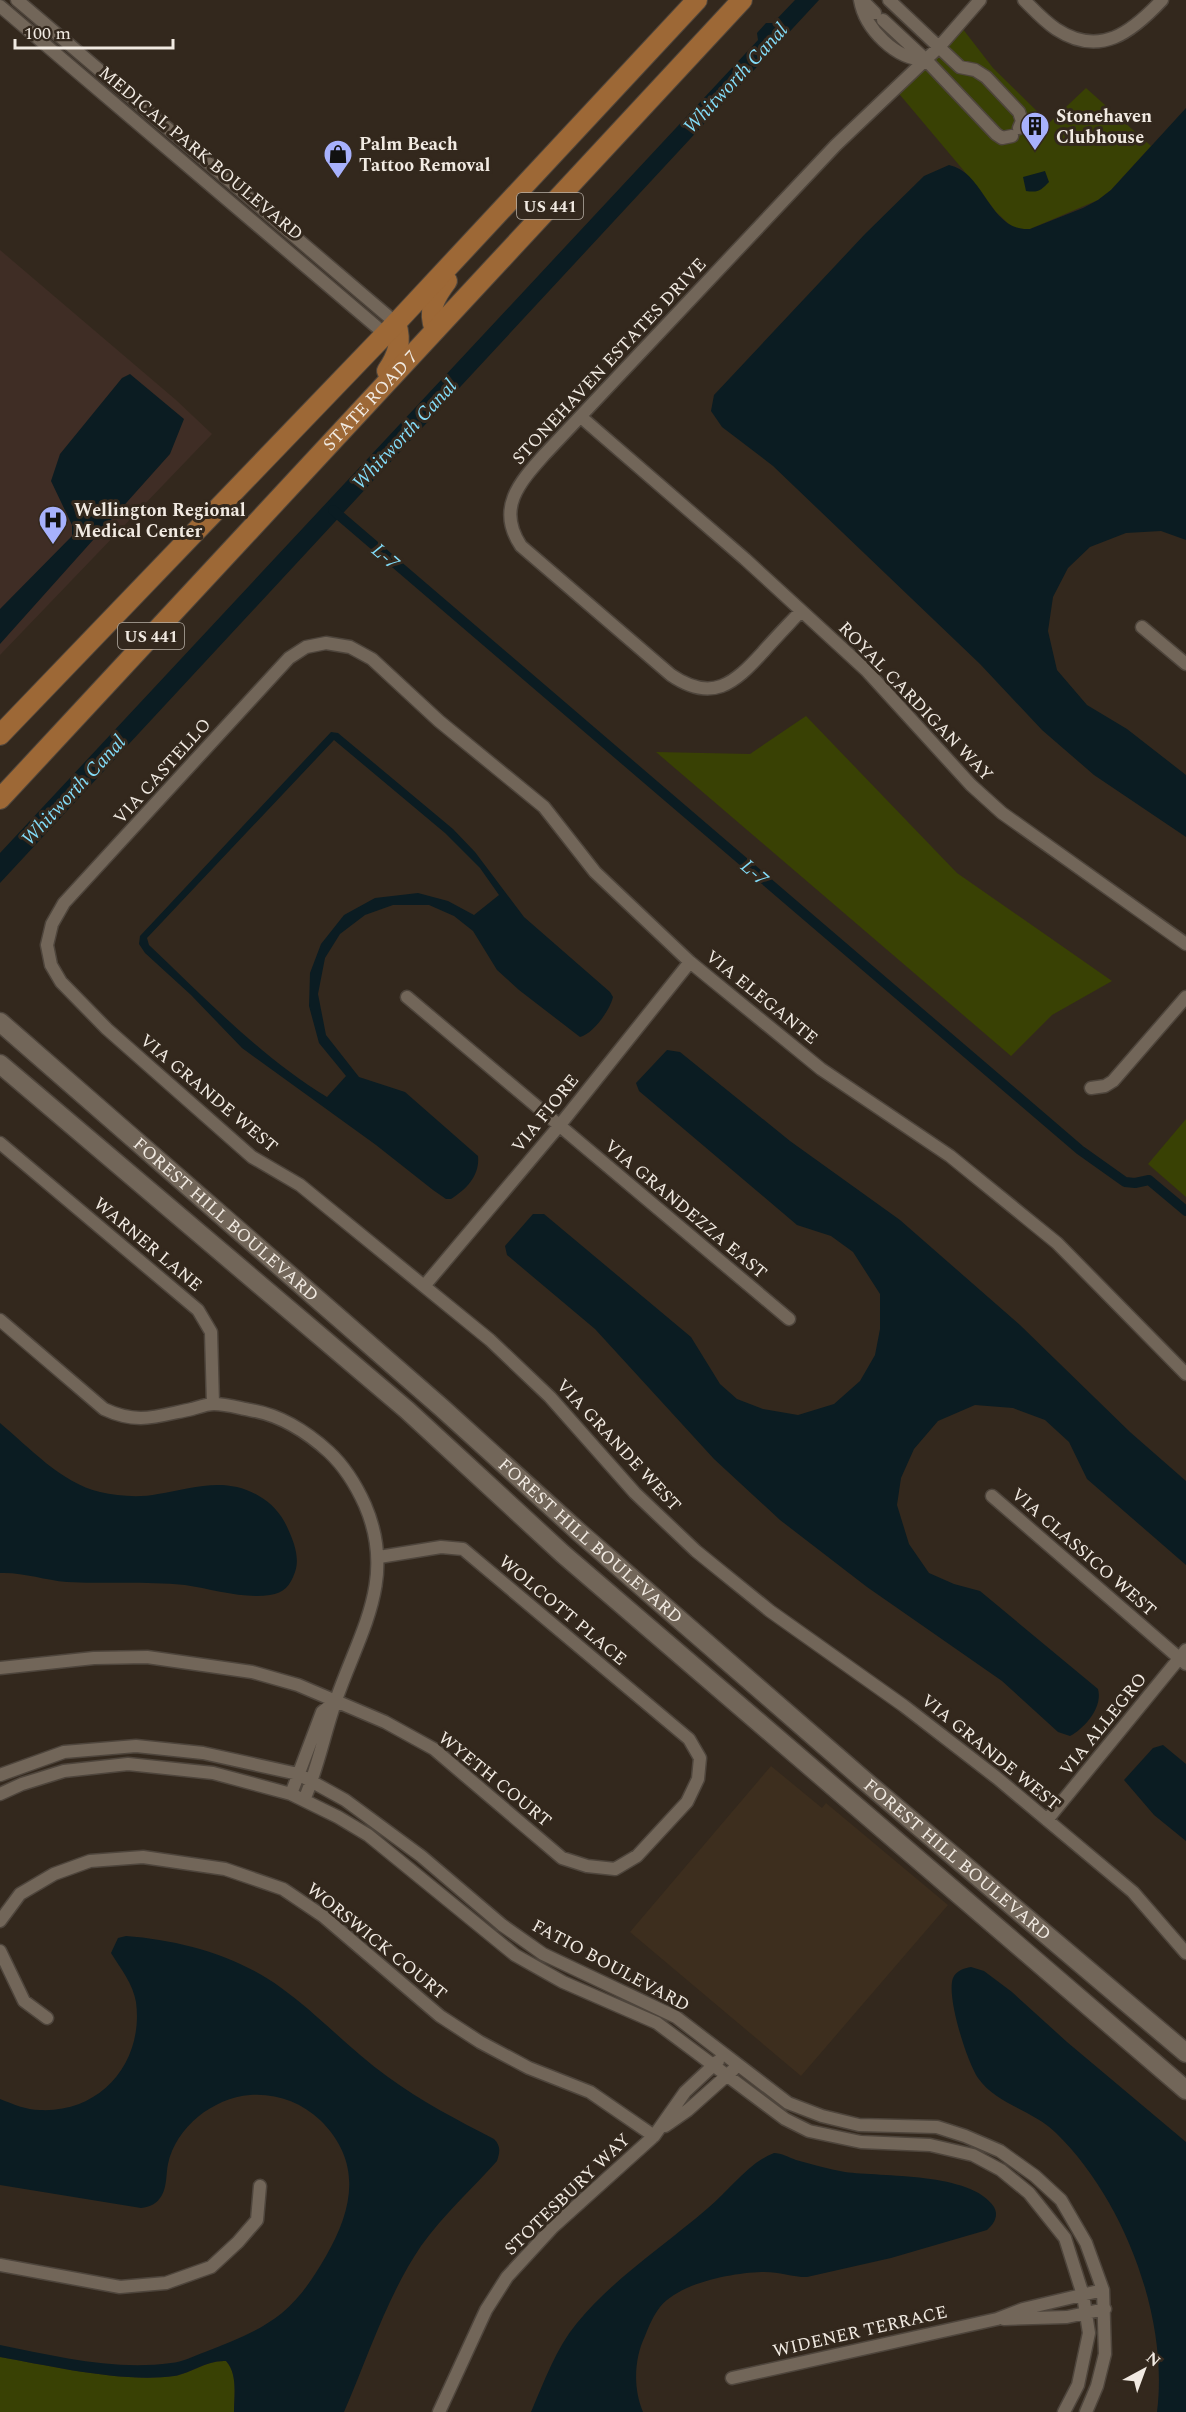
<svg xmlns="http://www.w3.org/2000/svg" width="1186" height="2412" font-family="Spectral,serif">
<rect width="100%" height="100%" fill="#33281d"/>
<!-- built -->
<path fill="#3d2e1e" d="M771 1766 822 1808 826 1803 948 1905 801 2076 630 1932Z"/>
<!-- medical -->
<path fill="#3f2d25" d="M0 250 176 400 212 434 0 655Z"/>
<!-- green -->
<path fill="#394104" d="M959 24 993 68 1049 123 1086 88 1151 146 1111 190 1098 200 1030 229H1018L1011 226 996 212 975 184 895 89Z
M806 716 957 873 1112 981 1052 1015 1011 1056 656 752 750 754Z
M1186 1119V1197L1148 1164Z
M0 2357C51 2366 123 2383 174 2376 193 2373 206 2360 226 2361 238 2374 234 2395 234 2412H0Z"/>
<!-- water -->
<path fill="#0b1c22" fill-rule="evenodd" d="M795 0H819L0 883V853L758 40 757 33 766 23H773Z
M1186 108V540L1161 531 1126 533 1090 547 1068 568 1053 597 1048 631 1057 670 1087 705 1127 729 1186 775V837L1094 775 1042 730 980 664 773 466 722 427 711 411 714 395 865 234 924 176 949 165C985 172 989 232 1030 229L1083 208 1098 200 1111 190Z
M1045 171 1049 182C1041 190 1039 193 1026 191L1023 177Z
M130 374 184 419 170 454 0 644V609L72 536V525L51 481 60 454 122 378Z
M331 732 338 733 453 829 475 852 524 917 610 992 613 997C610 1010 593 1034 580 1037L519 990 497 970 473 931 454 916 429 905H393L365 915 340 934 325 958 318 994 326 1035 359 1077 405 1092 478 1156C480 1175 467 1189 451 1199H446L433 1190 376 1145 242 1048 191 995 145 953 139 944 140 936ZM334 740 445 833 480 868 499 895 474 915 448 901 418 893 375 898 344 915 321 944 310 973 309 1006 319 1043 346 1076 327 1097C260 1056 206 999 149 945L147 938Z
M667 1050 680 1052 790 1141 900 1220 1020 1325 1130 1432 1186 1481V1565L1087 1479 1069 1442 1045 1420 1013 1408 975 1405 938 1421 914 1449 901 1478 897 1505 909 1544 929 1573 954 1584 980 1591 1098 1689C1103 1707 1085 1728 1070 1736L1058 1732 1002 1681 867 1587 780 1520 714 1459 595 1329 507 1255 505 1246 533 1214H544L691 1337 720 1384 737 1399 763 1409 798 1415 834 1404 860 1381 875 1355 880 1329V1294L853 1252 831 1236 797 1225 639 1091 636 1083Z
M0 1423C29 1447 61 1483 100 1492 118 1496 139 1498 158 1494 193 1488 226 1476 259 1496 272 1503 282 1515 288 1529 294 1542 300 1558 295 1572 290 1586 284 1593 270 1595 243 1599 212 1589 185 1585 145 1581 106 1584 67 1582 44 1580 23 1572 0 1573Z
M1163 1745 1186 1764V1841L1154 1815 1124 1780 1153 1748Z
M126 1936C179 1940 236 1955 280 1987 318 2014 350 2050 388 2077 421 2101 457 2120 494 2139 501 2146 500 2152 497 2161 471 2190 443 2215 421 2246 387 2296 368 2357 344 2412H234C234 2396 238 2374 226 2361 206 2360 192 2373 174 2376 122 2383 51 2366 0 2357V2345C56 2356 114 2371 171 2363 182 2362 194 2356 205 2352 233 2341 258 2332 282 2313 301 2297 314 2277 326 2256 353 2209 363 2162 320 2120 301 2102 276 2093 250 2095 213 2098 176 2127 168 2164 166 2174 167 2186 162 2195 157 2204 150 2207 141 2208L0 2185V2099C13 2104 26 2110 40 2110 101 2113 144 2062 136 2002 133 1984 121 1969 111 1953L118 1938Z
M971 1967 984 1971 1012 1992 1067 2042 1186 2142V2412H1157C1169 2318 1124 2199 1056 2133 1033 2110 997 2105 978 2078 967 2062 946 1996 953 1978 956 1971 964 1968 971 1967Z
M774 2153C782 2153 788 2157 796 2160 812 2164 828 2169 845 2172 881 2177 972 2172 994 2207 999 2216 994 2224 987 2230L891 2258 807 2277C791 2277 777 2271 761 2272 732 2273 679 2283 660 2307 653 2316 649 2326 645 2336 634 2359 633 2388 643 2412H531C544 2382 556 2348 577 2323 614 2278 664 2246 708 2208 729 2191 748 2163 774 2153Z"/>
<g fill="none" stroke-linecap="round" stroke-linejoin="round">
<!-- canal -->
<path stroke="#0b1c22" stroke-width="10" d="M333 510 1080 1150 1125 1182 1135 1183 1149 1180 1186 1211"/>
<!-- minor casing -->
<g stroke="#4e453c" stroke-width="15">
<path id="minor" d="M17 0 396 323
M860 0C865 29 896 60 926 60
M862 0 875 13
M889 0 960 67 975 70 986 77 1019 112 1022 121 1019 128
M1024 0C1034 10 1044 21 1056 29 1100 58 1132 32 1162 0
M0 6 385 334
M883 20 926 60 996 134 1002 138 1012 136
M581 417 745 559 866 670 971 785 1002 813 1186 944
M801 611C788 625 775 638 763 652 734 684 712 703 671 675L521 546C496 509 519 483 544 455L836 145 939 47 980 0
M1142 627 1186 664
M407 997 789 1319
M1091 1088 1105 1086 1113 1081 1186 997
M0 1143 198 1310 211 1332 213 1404
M425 1285 559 1126 690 962
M0 1320 104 1409C138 1425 157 1416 192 1409 199 1407 207 1404 214 1404 226 1404 239 1408 250 1410 281 1415 307 1432 329 1452 345 1467 356 1485 365 1505 397 1579 360 1631 336 1700 324 1734 318 1768 304 1800
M1186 1374 1057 1243 950 1156 821 1069 690 962 595 872 544 807 439 721 372 659 350 647 326 643 306 647 289 658 64 903 52 924 47 945 51 965 61 982 107 1029 252 1157 300 1185 490 1340 550 1397 635 1493 696 1551 770 1611 904 1706 997 1778 1133 1892 1186 1953
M992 1496 1186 1664
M0 1668 94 1658 147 1657 252 1672 298 1685 385 1722 434 1749 562 1858 587 1866 615 1869 637 1856 687 1802 698 1779 700 1758 689 1739 463 1549 441 1547 379 1557
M0 1775 64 1752 136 1746 203 1753 298 1774 345 1800 421 1856 502 1925 543 1954 676 2017 788 2103 822 2116 859 2125 937 2127 965 2136 1000 2151 1035 2176 1061 2200 1086 2243 1103 2290 1105 2354 1097 2386 1086 2412
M0 1794 22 1784 64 1771 128 1764 213 1773 291 1794 338 1817 368 1835 515 1955 563 1982 657 2023 785 2119 809 2131 861 2142 930 2145 973 2155 1001 2170 1029 2193 1065 2238 1083 2295 1089 2333 1078 2385 1064 2412
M291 1794 322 1712 336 1701
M1047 1820 1186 1650
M0 1921 20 1894 54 1874 90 1861 143 1857 225 1869 283 1889 323 1916 440 2016 480 2042 529 2068 590 2092 654 2136
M0 1951 24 2001 47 2018
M665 2126 688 2110 733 2070
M0 2265 120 2287 166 2283 211 2267 238 2242 257 2220 260 2186
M1004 2319 1067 2317 1105 2309
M732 2378 997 2319 1023 2309 1103 2290
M439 2412 486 2310 507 2277 553 2227 654 2136 685 2092 718 2061"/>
</g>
<!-- secondary casing -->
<g stroke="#4e453c" stroke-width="21">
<g id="secondary">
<path id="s1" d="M0 1022 442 1408 580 1533 865 1781 1186 2053"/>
<path d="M0 1064 407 1410 563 1554 1186 2090"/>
</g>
</g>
<!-- primary casing -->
<g stroke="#4e453c" stroke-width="22">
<g id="primary">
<path d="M435 330C427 310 435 297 447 281"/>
<path d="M387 371C398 355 402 342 396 323"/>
<path d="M0 735 396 323 697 0"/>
<path id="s2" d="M0 799 742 0"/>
</g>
</g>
<!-- minor -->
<use href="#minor" stroke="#726659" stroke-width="12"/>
<!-- secondary -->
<use href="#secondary" stroke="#726659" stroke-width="18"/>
<!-- primary -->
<use href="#primary" stroke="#9d6836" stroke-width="20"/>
</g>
<!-- icons -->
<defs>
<g id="building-pin" transform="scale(1.5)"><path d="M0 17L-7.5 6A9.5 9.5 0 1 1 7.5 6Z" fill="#a7b1fc" stroke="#33281d"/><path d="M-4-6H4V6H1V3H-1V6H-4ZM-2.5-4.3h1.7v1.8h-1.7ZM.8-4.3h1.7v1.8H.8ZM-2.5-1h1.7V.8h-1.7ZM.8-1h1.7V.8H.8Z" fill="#111"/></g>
<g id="shop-pin" transform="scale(1.5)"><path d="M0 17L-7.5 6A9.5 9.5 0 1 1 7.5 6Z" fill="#a7b1fc" stroke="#33281d"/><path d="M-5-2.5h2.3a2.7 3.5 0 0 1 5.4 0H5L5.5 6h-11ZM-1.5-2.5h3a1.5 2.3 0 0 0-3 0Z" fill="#111"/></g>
<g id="hospital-pin" transform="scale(1.5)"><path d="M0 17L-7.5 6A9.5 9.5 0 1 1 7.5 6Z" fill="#a7b1fc" stroke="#33281d"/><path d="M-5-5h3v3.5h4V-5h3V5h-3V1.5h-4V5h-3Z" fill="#111"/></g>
</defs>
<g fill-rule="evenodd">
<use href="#building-pin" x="1035" y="126"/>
<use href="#shop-pin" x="338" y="154"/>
<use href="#hospital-pin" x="53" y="520"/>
</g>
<g text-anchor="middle" stroke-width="6" stroke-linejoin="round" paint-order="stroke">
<!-- shield labels -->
<g fill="#33281d" stroke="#b8b0a7" stroke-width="1.5">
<rect x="517" y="193" width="66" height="26" rx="4.5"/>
<rect x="118" y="623" width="66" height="26" rx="4.5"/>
</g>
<g font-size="16" font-weight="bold" fill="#f1eae2">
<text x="550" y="212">US 441</text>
<text x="151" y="642">US 441</text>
</g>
<!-- poi labels -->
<g font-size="18" font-weight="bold" fill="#f1eae2" stroke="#33281d" text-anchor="start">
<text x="1056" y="122">Stonehaven<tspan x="1056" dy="21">Clubhouse</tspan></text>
<text x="359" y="150">Palm Beach<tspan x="359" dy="21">Tattoo Removal</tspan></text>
<text x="74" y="516">Wellington Regional<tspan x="74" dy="21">Medical Center</tspan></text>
</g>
<!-- street labels -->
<g font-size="18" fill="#f1eae2" stroke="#33281d">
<text transform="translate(201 153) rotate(40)" y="6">MEDICAL PARK BOULEVARD</text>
<text transform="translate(609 361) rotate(-47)" y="6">STONEHAVEN ESTATES DRIVE</text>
<text dy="6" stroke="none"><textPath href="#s2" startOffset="544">STATE ROAD 7</textPath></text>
<text transform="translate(916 701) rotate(46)" y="6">ROYAL CARDIGAN WAY</text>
<text transform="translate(162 771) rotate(-48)" y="6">VIA CASTELLO</text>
<text transform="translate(762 997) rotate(39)" y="6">VIA ELEGANTE</text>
<text transform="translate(209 1093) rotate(40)" y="6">VIA GRANDE WEST</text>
<text transform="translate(545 1113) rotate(-51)" y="6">VIA FIORE</text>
<text transform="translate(686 1209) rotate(40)" y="6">VIA GRANDEZZA EAST</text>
<text dy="6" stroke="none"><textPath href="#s1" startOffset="300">FOREST HILL BOULEVARD</textPath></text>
<text transform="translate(148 1244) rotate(40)" y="6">WARNER LANE</text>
<text transform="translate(619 1445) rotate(47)" y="6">VIA GRANDE WEST</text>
<text dy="6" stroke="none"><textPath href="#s1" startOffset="786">FOREST HILL BOULEVARD</textPath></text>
<text transform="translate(1084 1552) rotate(41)" y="6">VIA CLASSICO WEST</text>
<text transform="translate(563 1610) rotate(40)" y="6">WOLCOTT PLACE</text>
<text transform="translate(1103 1724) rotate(-51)" y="6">VIA ALLEGRO</text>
<text transform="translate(991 1752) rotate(39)" y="6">VIA GRANDE WEST</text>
<text transform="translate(495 1779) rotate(39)" y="6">WYETH COURT</text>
<text dy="6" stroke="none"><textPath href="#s1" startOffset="1272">FOREST HILL BOULEVARD</textPath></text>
<text transform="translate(377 1941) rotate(39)" y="6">WORSWICK COURT</text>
<text transform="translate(611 1965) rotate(28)" y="6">FATIO BOULEVARD</text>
<text transform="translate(567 2194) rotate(-44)" y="6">STOTESBURY WAY</text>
<text transform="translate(860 2331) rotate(-13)" y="6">WIDENER TERRACE</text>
</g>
<!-- water labels -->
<g font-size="20" font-style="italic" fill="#83dcf8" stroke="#33281d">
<text transform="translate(735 78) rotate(-47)" y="7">Whitworth Canal</text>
<text transform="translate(404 434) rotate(-47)" y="7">Whitworth Canal</text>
<text transform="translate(386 556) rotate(41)" y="7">L-7</text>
<text transform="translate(73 790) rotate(-47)" y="7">Whitworth Canal</text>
<text transform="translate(755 872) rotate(41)" y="7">L-7</text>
</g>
</g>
<!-- north arrow -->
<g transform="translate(1144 2370) rotate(41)" stroke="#33281d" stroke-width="4.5" paint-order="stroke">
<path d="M0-4.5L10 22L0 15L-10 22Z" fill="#f1eae2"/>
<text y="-9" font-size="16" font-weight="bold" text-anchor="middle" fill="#f1eae2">N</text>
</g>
<!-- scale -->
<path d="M15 39v9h158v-9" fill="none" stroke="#f1eae2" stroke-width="3"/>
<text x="24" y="39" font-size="18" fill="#f1eae2" stroke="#33281d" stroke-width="4.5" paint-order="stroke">100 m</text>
</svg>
